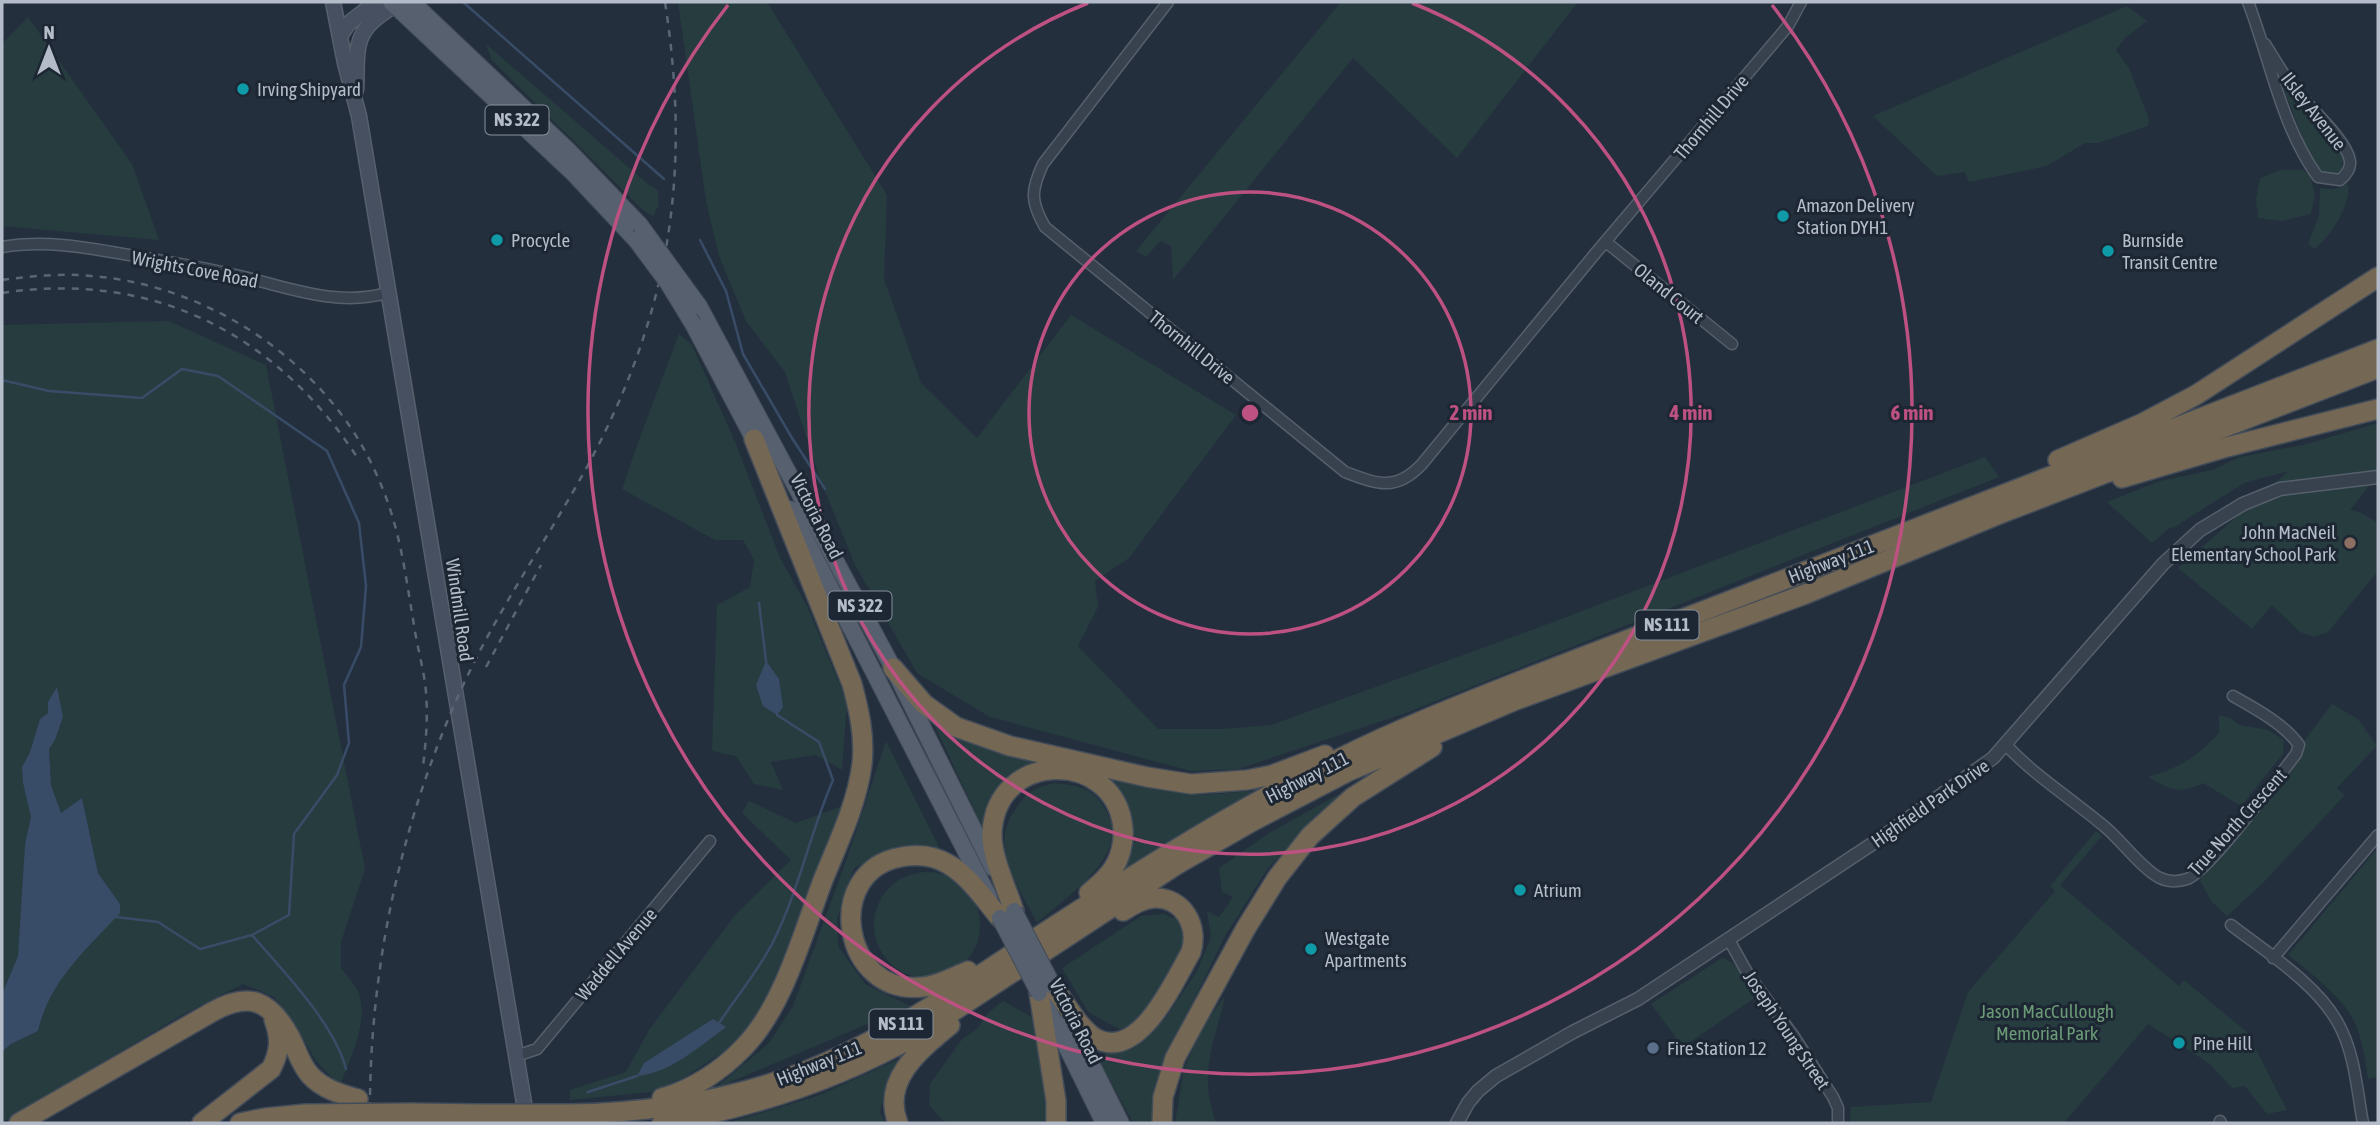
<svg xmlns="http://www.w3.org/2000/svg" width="2380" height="1125" font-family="'Asap Condensed',sans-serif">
<rect width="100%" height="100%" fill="#242f3e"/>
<!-- green -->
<path fill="#263c3f" d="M678 2H767L887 195 884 279 921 383 977 438 1071 315 1236 415 1129 558 1095 581 1098 607 1078 646 1158 729H1224L1271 725 1540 627 1985 457 1999 477 1406 713 1238 769 1191 771 990 717 917 673 855 565 820 479 785 372 746 321 719 256 706 201Z
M1341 2H1578L1457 158 1353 58 1173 280 1171 246 1160 241 1146 257 1136 251Z
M2127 6 2147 21 2125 38 2116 50 2129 68 2149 119 2148 126 2098 143H2085L2047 166 1969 182 1965 172 1937 176 1873 116Z
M28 17 132 164 159 240 2 226V44Z
M486 44 649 185 658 190 659 205 653 216 644 211 492 60Z
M2283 81 2301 105 2321 124 2341 153 2343 160 2341 170 2337 174H2325L2310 157 2281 82Z
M2280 170H2302L2310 175 2315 195 2311 214 2282 221 2258 218 2256 199 2260 178Z
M2348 183C2351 206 2332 234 2315 249L2308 244 2319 215 2320 188C2331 190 2339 190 2348 183Z
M169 321 266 365 365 869 341 942V968C345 974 351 980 355 986 373 1015 350 1057 340 1086L316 1061 291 1018 274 997 243 984 180 1016 2 1123V1052L11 1044 38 1031C49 983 86 947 119 913L120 904 98 873 82 798 61 814 51 785 49 748 55 740 63 717 48 702V713L40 719 30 752 22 767 23 783 32 817 25 844 18 956 2 994V325Z
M679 334 692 345 736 444 780 558 807 606 847 702 842 770 816 755 771 762 783 790 754 784 736 756 712 751 717 605 750 587 754 560 743 540H715L622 489 640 437Z
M2378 423V475L2350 510 2359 512 2378 523V571L2328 632 2314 637 2300 632 2272 605 2252 629 2178 568 2289 471 2244 483 2173 528 2171 527 2152 543 2107 502 2160 481 2212 470 2240 457 2303 445Z
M2332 704 2358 719 2377 746 2337 788 2345 795 2263 883 2227 916 2211 901 2200 880Z
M2219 715 2230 718 2240 725 2268 730 2284 740 2283 754 2241 806 2203 783C2178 795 2171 790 2148 777 2181 767 2195 758 2219 733Z
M932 720 1051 761 995 797 983 828Z
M886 741 940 849 897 846 854 868 837 919 838 946 865 984 910 1006 714 1089 769 1043 793 1006 847 858Z
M1114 779 1202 795 1253 791 1125 871 1130 823Z
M1054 783C1081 786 1093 787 1107 812 1131 857 1065 897 1037 923 1020 889 988 846 1015 810 1029 790 1030 790 1054 783Z
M1343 792 1268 868 1225 936 1176 1037 1157 1123H1133L1100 1062 1108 1051 1133 1049 1165 1019 1197 971 1211 937 1207 911 1219 917 1233 897 1222 892 1219 868 1269 833Z
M749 801 796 823 845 805 820 872 762 1011 734 1045 685 1077 651 1092 570 1100V1090L626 1072 649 1030 736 914 791 860 742 813Z
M2096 831 2102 836 2060 885 2179 986 2184 980 2247 1032 2287 1110 2267 1114 2245 1086 2232 1088 2210 1064 2148 1024 2064 1123H1850L1851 1107 1931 1102 1968 992 2055 891 2050 886Z
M2378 848V1077L2368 1079C2365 1057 2361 1029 2348 1011 2336 993 2305 968 2288 955Z
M874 925a53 53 0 1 1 106 0a53 53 0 1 1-106 0Z
M1164 914 1180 921 1186 942 1161 989 1135 1023 1119 1029 1088 1012 1062 968 1141 916Z
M1722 958C1740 963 1747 981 1756 997L1683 1047 1651 1004Z
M1225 996C1214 1046 1198 1072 1216 1123H1175L1184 1069 1201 1028Z
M1003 1001 1039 1021 1049 1102 1046 1111 1048 1117 1041 1123H945L929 1105 930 1084 962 1039 977 1029 988 1013Z
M912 1053C889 1075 887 1082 880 1113L886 1123H728L820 1095Z"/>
<!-- water -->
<path fill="#394c67" d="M766 661 779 679 783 707 777 715 763 706 756 685Z
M57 687 63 717 55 740 49 749 51 785 61 813 82 798 98 873 120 904V913C86 950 50 980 38 1031L11 1044 2 1052V994L18 956 25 844 31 817 23 783 22 767 30 752 40 719 48 713V702Z
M713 1019 726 1027C700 1046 671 1073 637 1076L644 1063Z"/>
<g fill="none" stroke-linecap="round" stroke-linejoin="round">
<!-- stream -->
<path stroke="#394c67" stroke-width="2.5" d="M463 2 664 179
M700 240 726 291 743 354 792 438 825 489
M2 380 49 391 142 398 182 369 218 376 327 451 359 523 366 586 361 647 344 685 349 743 337 775 294 834 289 915 252 935 200 949 158 922 116 917
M759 603 766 661
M252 935C283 971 334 1023 346 1069
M719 1023C737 996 759 970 773 942 799 890 810 833 833 780L819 742 777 715
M588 1092 637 1076"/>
<!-- minor casing -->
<g stroke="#565f6c" stroke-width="13">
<path id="minor" d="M1168 2 1043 164C1031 190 1030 201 1045 227L1345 472C1377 484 1396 492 1422 464L1594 255 1788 26 1801 2
M2248 2C2270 59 2281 126 2318 177L2340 180C2346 175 2351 169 2350 161 2347 140 2309 107 2296 91 2284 76 2275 60 2265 44
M1606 242 1732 344
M2 247C49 239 94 249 140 257 174 263 207 268 240 276 290 288 337 307 387 293
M2006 745C2036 777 2072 799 2105 827 2121 840 2143 870 2160 878 2169 882 2178 882 2187 879 2208 872 2278 777 2296 754L2299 745C2284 724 2256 709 2233 696
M2231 925C2266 952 2317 984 2338 1023 2355 1053 2357 1091 2363 1123
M1729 940 1748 974 1793 1035 1833 1097 1838 1108V1123
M2273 958 2378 835
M516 1056 537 1049 710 841
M2220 1121 2221 1123"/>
</g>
<!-- tertiary casing -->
<g stroke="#565f6c" stroke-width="15">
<path id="tertiary" d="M1457 1123 1468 1103 1478 1091 1496 1076 1573 1032 1638 999 1875 842 1993 758 2163 564 2200 530 2243 504 2280 489 2378 477"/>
</g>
<!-- secondary casing -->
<g stroke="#565f6c" stroke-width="17">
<path id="secondary" d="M333 2 345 63 359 116C414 451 469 786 527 1121
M340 36 348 24 376 2
M356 90C358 66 352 40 372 22 380 14 390 9 398 2"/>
</g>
<!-- primary casing -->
<g stroke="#414a57" stroke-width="18">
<path id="primary" d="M391 2 575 175 636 240
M412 2 569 151 640 225
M699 306 893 668 993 868
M693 324 759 449
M790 509 989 897
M1044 1001 1104 1123
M1069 1019 1121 1123"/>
</g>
<!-- motorway casing -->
<g stroke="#434c59" stroke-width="22">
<path id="motorway" d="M2058 460 2143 423 2196 395 2378 277
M2122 478 2227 447 2378 409
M893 668 924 704 956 727 1010 746 1147 777 1191 784 1247 780 1272 775 1325 755
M1014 911C1007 889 991 856 992 833 996 748 1117 750 1123 829 1124 843 1120 859 1112 870 1106 879 1097 886 1089 893
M968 971C953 977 938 986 922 987 842 996 822 871 901 857 917 854 933 855 948 864 969 876 984 899 1000 918
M1053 986C1065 1002 1078 1027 1095 1038 1139 1063 1174 981 1191 952 1199 926 1183 897 1154 898 1142 899 1133 905 1123 911
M1039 993 1056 1101V1123
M662 1098C692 1090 721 1071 743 1048 783 1008 803 933 823 880 838 843 857 804 862 764 865 736 859 710 852 684L754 439
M411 1113 483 1114
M567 1114C646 1113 727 1101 801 1073 891 1038 970 981 1050 929 1164 855 1280 782 1405 728 1511 682 1621 643 1729 601 1945 517 2162 433 2378 349
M19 1123 212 1012C249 991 270 1000 290 1037 297 1050 300 1064 310 1075 323 1089 340 1094 358 1099
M202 1123 271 1069C280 1052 281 1038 274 1020
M240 1123 265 1118 305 1114
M662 1123C753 1108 837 1080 917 1035L1176 865 1253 821 1347 772 1516 700 1803 595 1997 515 2378 368
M898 1123C881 1080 920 1050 950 1025
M1162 1123 1163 1097 1175 1058 1246 928 1277 878 1310 836 1353 797 1432 747"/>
</g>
<!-- minor -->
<use href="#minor" stroke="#38414e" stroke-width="10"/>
<!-- tertiary -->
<use href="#tertiary" stroke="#38414e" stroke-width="12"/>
<!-- secondary -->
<use href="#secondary" stroke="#465061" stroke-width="14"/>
<!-- primary -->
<use href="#primary" stroke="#56606e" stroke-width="16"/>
<!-- motorway -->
<use href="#motorway" stroke="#746855" stroke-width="19"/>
<!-- rail -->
<path stroke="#5a6575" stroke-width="2.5" stroke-dasharray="7 7" stroke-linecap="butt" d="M2 280C32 276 61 273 91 276 210 285 326 363 375 471 400 525 404 567 414 625 417 647 424 669 426 692 428 717 426 742 423 766
M2 293C153 270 277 334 359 460
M486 667 541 565
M370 1123C368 971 401 817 466 679 504 598 557 526 598 446 673 298 690 164 665 2"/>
<!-- primary-bridge casing -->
<g stroke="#414a57" stroke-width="18" stroke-linecap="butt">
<path id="primary-bridge" d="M640 225 699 306
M636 240 668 283 693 324
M1014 911 1053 986
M1000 918 1039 993"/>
</g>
<!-- motorway-bridge casing -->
<g stroke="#434c59" stroke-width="22" stroke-linecap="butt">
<path id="motorway-bridge" d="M305 1114 411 1113
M483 1114H567"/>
</g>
<!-- primary-bridge -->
<use href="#primary-bridge" stroke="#56606e" stroke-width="16"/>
<!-- motorway-bridge -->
<use href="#motorway-bridge" stroke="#746855" stroke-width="19"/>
</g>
<!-- distance rings -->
<g fill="none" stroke="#bd5182" stroke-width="3.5">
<circle cx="1250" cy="413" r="221"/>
<path d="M1412 3A441 441 0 1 1 1088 3"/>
<path d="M1772 5A662 662 0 1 1 728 5"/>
</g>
<!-- markers -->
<g fill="#0f9aa8" stroke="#1d2633" stroke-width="2.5">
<circle cx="243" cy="89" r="7"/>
<circle cx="1783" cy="216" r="7"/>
<circle cx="497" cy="240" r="7"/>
<circle cx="2108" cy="251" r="7"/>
<circle cx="1520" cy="890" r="7"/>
<circle cx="1311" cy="949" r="7"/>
<circle cx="2179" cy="1043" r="7"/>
</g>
<circle fill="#8d6e63" stroke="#1d2633" stroke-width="2.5" cx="2350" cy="543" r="7"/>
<circle fill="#5c6f8a" stroke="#1d2633" stroke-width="2.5" cx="1653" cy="1048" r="7"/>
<g text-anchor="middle" stroke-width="6" stroke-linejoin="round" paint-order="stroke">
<!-- shield labels -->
<g fill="#1d2633" stroke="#878f9c" stroke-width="2">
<rect x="485.5" y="105.5" width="63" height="29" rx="5"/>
<rect x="828.5" y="591.5" width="63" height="29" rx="5"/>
<rect x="1635.5" y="610.5" width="63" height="29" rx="5"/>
<rect x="869.5" y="1009.5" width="63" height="29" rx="5"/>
</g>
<g font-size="18" font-weight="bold" fill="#b4bcc9">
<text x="517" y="126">NS 322</text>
<text x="860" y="612">NS 322</text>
<text x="1667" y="631">NS 111</text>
<text x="901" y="1030">NS 111</text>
</g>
<!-- poi labels -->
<g font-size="19" fill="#b4bcc9" stroke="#1d2633" text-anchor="start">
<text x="257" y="96">Irving Shipyard</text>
<text x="1797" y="212">Amazon Delivery<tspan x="1797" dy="22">Station DYH1</tspan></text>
<text x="511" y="247">Procycle</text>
<text x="2122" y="247">Burnside<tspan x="2122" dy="22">Transit Centre</tspan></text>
<text x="2336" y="539" text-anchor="end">John MacNeil<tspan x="2336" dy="22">Elementary School Park</tspan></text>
<text x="1534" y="897">Atrium</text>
<text x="1325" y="945">Westgate<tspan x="1325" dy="22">Apartments</tspan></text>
<text x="2193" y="1050">Pine Hill</text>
<text x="1667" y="1055">Fire Station 12</text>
</g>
<!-- street labels -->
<g font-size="19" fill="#b4bcc9" stroke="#1d2633">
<text transform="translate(2314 111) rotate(52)" y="7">Ilsley Avenue</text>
<text transform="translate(1711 117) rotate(-50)" y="7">Thornhill Drive</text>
<text transform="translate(195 269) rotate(11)" y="7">Wrights Cove Road</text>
<text transform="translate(1669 293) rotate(39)" y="7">Oland Court</text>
<text transform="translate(1192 347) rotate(39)" y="7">Thornhill Drive</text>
<text transform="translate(817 516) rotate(63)" y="7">Victoria Road</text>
<text transform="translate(1831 561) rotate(-21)" y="7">Highway 111</text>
<text transform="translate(460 610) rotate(82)" y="7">Windmill Road</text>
<text transform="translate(1307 777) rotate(-27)" y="7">Highway 111</text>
<text transform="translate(1930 803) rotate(-35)" y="7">Highfield Park Drive</text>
<text transform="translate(2237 822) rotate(-48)" y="7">True North Crescent</text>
<text transform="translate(616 954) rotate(-50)" y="7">Waddell Avenue</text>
<text transform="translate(1076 1021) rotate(63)" y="7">Victoria Road</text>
<text transform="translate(1787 1030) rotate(56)" y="7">Joseph Young Street</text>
<text transform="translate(819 1063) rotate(-22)" y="7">Highway 111</text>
</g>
<!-- park labels -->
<g font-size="19" fill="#6b9a76" stroke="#1d2633">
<text x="2047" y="1018">Jason MacCullough<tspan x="2047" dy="22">Memorial Park</tspan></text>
</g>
</g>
<circle cx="1250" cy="413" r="10" fill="#bd5182" stroke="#1d2633" stroke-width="3.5"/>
<g font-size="21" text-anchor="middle" font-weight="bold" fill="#bd5182" stroke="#1d2633" stroke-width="6" stroke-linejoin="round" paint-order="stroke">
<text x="1471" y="420">2 min</text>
<text x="1691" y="420">4 min</text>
<text x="1912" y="420">6 min</text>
</g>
<!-- border -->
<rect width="2380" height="1125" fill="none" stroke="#b4bcc9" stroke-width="7"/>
<!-- north arrow -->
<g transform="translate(49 49)" stroke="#1d2633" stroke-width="5" paint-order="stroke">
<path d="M0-5L12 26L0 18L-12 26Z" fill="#b4bcc9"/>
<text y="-10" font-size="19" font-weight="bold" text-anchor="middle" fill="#b4bcc9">N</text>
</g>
</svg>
